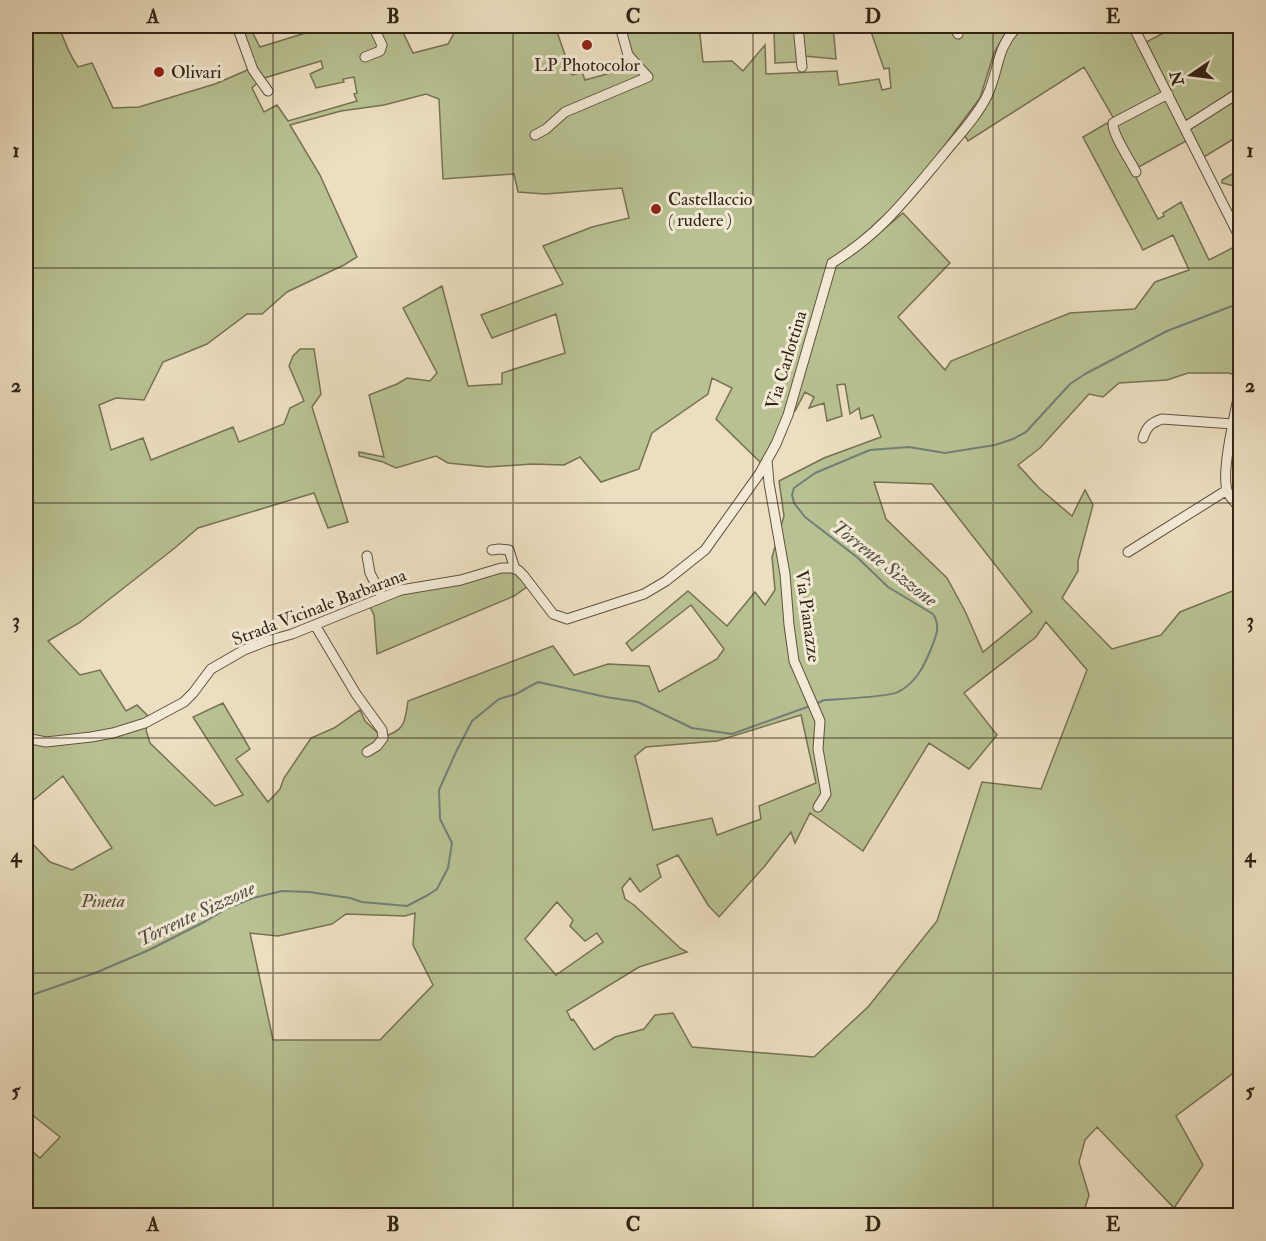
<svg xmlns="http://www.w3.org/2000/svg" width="1266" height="1241" font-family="'IM FELL Double Pica',serif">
<rect width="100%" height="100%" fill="#ecdec0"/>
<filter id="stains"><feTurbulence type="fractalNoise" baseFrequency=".00333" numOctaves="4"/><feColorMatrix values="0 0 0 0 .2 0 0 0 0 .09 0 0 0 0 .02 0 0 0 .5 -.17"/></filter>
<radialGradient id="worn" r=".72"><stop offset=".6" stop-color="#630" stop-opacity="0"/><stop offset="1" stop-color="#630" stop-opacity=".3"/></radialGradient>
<!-- green -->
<path fill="#b8c192" stroke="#757253" stroke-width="1.5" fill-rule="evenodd" d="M26 26H59C64 41 69 54 78 67L92 63 113 108 139 107 215 84 252 68 239 26H249L260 47 328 26H400L413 53 448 44 458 26H555L572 75 582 72 585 80 632 67 634 64 623 26H699L703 62 732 61 743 71 765 45 766 74 837 71 839 85 879 79 882 90 891 88 889 68 884 69 869 26H1013L1004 36 994 53 980 98 927 169 891 209 859 239 834 257 787 412 762 464 716 419 732 388 712 378 708 394 652 433 639 469 601 482 580 457 564 465 532 464 488 467 448 463 436 456 396 468 383 462 359 456V452L384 457 369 395 397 384 407 378 430 381 437 373 403 308 442 286 468 386 502 384V373L565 353 556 314 492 338 481 315 563 284 543 246 592 227 629 218 622 188 545 194 518 192 514 174 443 179 439 99 426 94 384 105 341 111 290 125 320 175 357 257 344 265 287 292 262 314H247L207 344 163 362 144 400 116 398 99 405 111 450 143 438 151 460 233 427 239 442 284 424 290 408 304 401 289 366 293 356 300 349H314L321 394 312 407 348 522 328 528 314 493 198 528 176 547 79 623 48 641 80 675 100 670 126 711 137 705 150 718 146 730 150 743 215 806 243 795 193 717 223 703 250 749 236 759 268 802 280 789 284 778 311 738 334 728 360 710 365 721 382 737C405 731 405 722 408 701L553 646 574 675 608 664 649 666 659 692 717 659 724 649 691 605 632 651 626 643 688 591 727 626 755 592 765 605 775 590 772 557 784 516 779 481 824 458 881 437 873 415 861 419 859 408 850 414 845 384 837 385 842 416 827 421 824 403 809 408 814 397 805 392 795 411H791L834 266 857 252 903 213 950 263 898 317 945 370 951 361 1070 313 1135 309 1155 282 1189 270 1173 235 1143 250 1083 137 1107 123 1158 219 1164 216 1163 213 1181 202 1209 260 1240 244V377L1229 373H1188L1167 380 1119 383 1103 397 1089 394 1040 448 1018 465 1039 488 1072 516 1085 490 1093 505 1078 561V571L1062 598 1112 649 1161 635 1180 612 1240 588V1068L1176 1116 1203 1165 1174 1208 1097 1127 1085 1140 1079 1162 1089 1195 1084 1211 1090 1215H26V1146L40 1158 60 1137 26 1110V837L50 862 72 870 112 848 63 776 26 806V123L30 121 26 110ZM321 61 323 68 310 74 316 88 344 82 343 79 354 77 357 93 354 94 357 101 288 121 277 105 264 112 252 88 261 79ZM874 482 932 484 1032 612 983 652 965 611 947 578 886 519ZM1046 622 1087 670 1041 789 982 782 937 921 868 1007 814 1057 692 1047 673 1013 655 1015 644 1029 615 1037 594 1050 573 1019 571 1020 567 1011 639 967 687 952 680 948 634 905 625 899 622 888 630 878 640 892 661 877 657 865 678 855 708 905 719 917 764 867 791 832 795 843 810 813 863 851 929 743 969 769 997 735 964 693 1036 637ZM801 715 816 783 759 806 761 819 717 835 712 818 653 830 635 756 646 747 717 741ZM557 902 573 920 570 926 585 941 597 933 603 942 556 975 525 939ZM415 913 413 945 433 985 380 1040H273L250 933 278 936 332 924 346 914 405 916Z
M768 26H795L797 62 775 63 774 31H768Z
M802 26H833L836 59 804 56Z
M1024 26H1130L1164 93 1114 119 1084 67 968 141 965 136 991 98 1008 44Z
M1177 26H1240V135L1204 157 1146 42Z
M1162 100 1167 101 1188 140 1137 168 1115 127 1116 125Z
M1240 169V181L1234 186 1222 183V180Z
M511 568 531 584 514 596 377 654 374 615 368 603Z"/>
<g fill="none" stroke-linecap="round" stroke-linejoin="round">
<!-- stream -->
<path stroke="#727e78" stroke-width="2" d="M816 704 824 700C838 699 889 697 898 692 916 683 924 666 931 649 936 636 941 626 933 614L888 587 858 558 805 517 794 503 792 495 794 488 815 473 870 450 909 447 945 453 995 445 1013 439 1026 432 1070 384 1085 374 1167 331 1240 303
M26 997 95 973 149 950 206 921 226 909 253 898 282 891 309 892 350 898 362 902 407 906 428 895 437 889 448 868 452 843 440 819 439 790 456 752 472 721 499 699 516 694 538 682 606 697 638 702 692 728 732 734 810 706"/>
<!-- minor casing -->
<g stroke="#60523f" stroke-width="11">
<path id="minor" d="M237 26 253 70 268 91
M798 26 802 67
M954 26 958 34
M1133 26 1240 238
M365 57 380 51 382 45 373 26
M1185 127 1240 92
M535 135 546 129 565 112 648 77 628 55 620 26
M1136 172C1130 160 1112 134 1113 123L1168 94
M1240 388C1236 410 1221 470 1227 490 1228 496 1236 503 1240 508
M1143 438C1147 426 1151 423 1162 419L1233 424
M767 460 769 483 785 574 789 625 794 661 820 721 818 749 826 794 818 807
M492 550 499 549 509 550 515 569
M1128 552 1227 490
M367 556 370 573 382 597
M315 625 356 694 382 730 383 738 377 746 367 752
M26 731 31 739 46 742 91 737 113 733 145 723 184 702 193 693 211 669 244 650 267 641 292 634 401 590 461 580 501 568H511L518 570 524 576 553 614 567 619 644 594 666 581 705 550 760 473 776 444 788 415 832 263C881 233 907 198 943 155 958 136 976 118 987 96 1000 69 995 49 1018 26"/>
</g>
<!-- minor -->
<use href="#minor" stroke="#f3ead6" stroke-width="9"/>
</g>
<!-- grid -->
<path fill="none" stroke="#322414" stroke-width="1.5" stroke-opacity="0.55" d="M273 26V1216M513 26V1216M753 26V1216M993 26V1216M26 268H1240M26 503H1240M26 738H1240M26 973H1240"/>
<!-- markers -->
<g fill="#8f2418" stroke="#f3ead6" stroke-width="2">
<circle cx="587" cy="45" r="6"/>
<circle cx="159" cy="72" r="6"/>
<circle cx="656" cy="209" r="6"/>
</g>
<g text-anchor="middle" stroke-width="6" stroke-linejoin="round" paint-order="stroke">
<!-- poi labels -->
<g font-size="18" fill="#322414" stroke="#f3ead6" text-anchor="start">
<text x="587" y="71" text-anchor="middle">LP Photocolor</text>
<text x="171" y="78">Olivari</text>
<text x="668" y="205">Castellaccio<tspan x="668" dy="21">( rudere )</tspan></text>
</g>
<!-- street labels -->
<g font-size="18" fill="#322414" stroke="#f3ead6">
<text transform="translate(786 360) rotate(-73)" y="6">Via Carlottina</text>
<text transform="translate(319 607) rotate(-21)" y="6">Strada Vicinale Barbarana</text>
<text transform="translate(808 616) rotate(82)" y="6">Via Pianazze</text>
</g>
<!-- park labels -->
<g font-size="18" font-style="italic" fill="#544b34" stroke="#f3ead6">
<text x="103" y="907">Pineta</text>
</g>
<!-- water labels -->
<g font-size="20" font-style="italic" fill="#525146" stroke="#f3ead6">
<text transform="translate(885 563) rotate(38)" y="7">Torrente Sizzone</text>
<text transform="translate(196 913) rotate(-25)" y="7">Torrente Sizzone</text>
</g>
</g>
<!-- margin -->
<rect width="1266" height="1241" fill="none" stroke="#ecdec0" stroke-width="66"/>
<!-- north arrow -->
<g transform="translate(1191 75) rotate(256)" stroke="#f3ead6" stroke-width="4.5" paint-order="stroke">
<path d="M0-4.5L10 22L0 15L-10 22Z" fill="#322414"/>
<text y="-9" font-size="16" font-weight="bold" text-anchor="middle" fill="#322414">N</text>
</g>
<rect x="33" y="33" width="1200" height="1175" fill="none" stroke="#322414" stroke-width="2"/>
<g font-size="20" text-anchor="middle" font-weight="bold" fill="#322414">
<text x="153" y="23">A</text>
<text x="393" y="23">B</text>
<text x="633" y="23">C</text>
<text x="873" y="23">D</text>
<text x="1113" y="23">E</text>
<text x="16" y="157">1</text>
<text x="1250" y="157">1</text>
<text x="16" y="392">2</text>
<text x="1250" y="392">2</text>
<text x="16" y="627">3</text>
<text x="1250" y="627">3</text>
<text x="16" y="862">4</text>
<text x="1250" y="862">4</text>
<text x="16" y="1097">5</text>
<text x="1250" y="1097">5</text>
<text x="153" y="1231">A</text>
<text x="393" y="1231">B</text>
<text x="633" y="1231">C</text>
<text x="873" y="1231">D</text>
<text x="1113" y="1231">E</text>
</g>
<rect width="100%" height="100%" filter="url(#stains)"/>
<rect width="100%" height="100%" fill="url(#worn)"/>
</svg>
